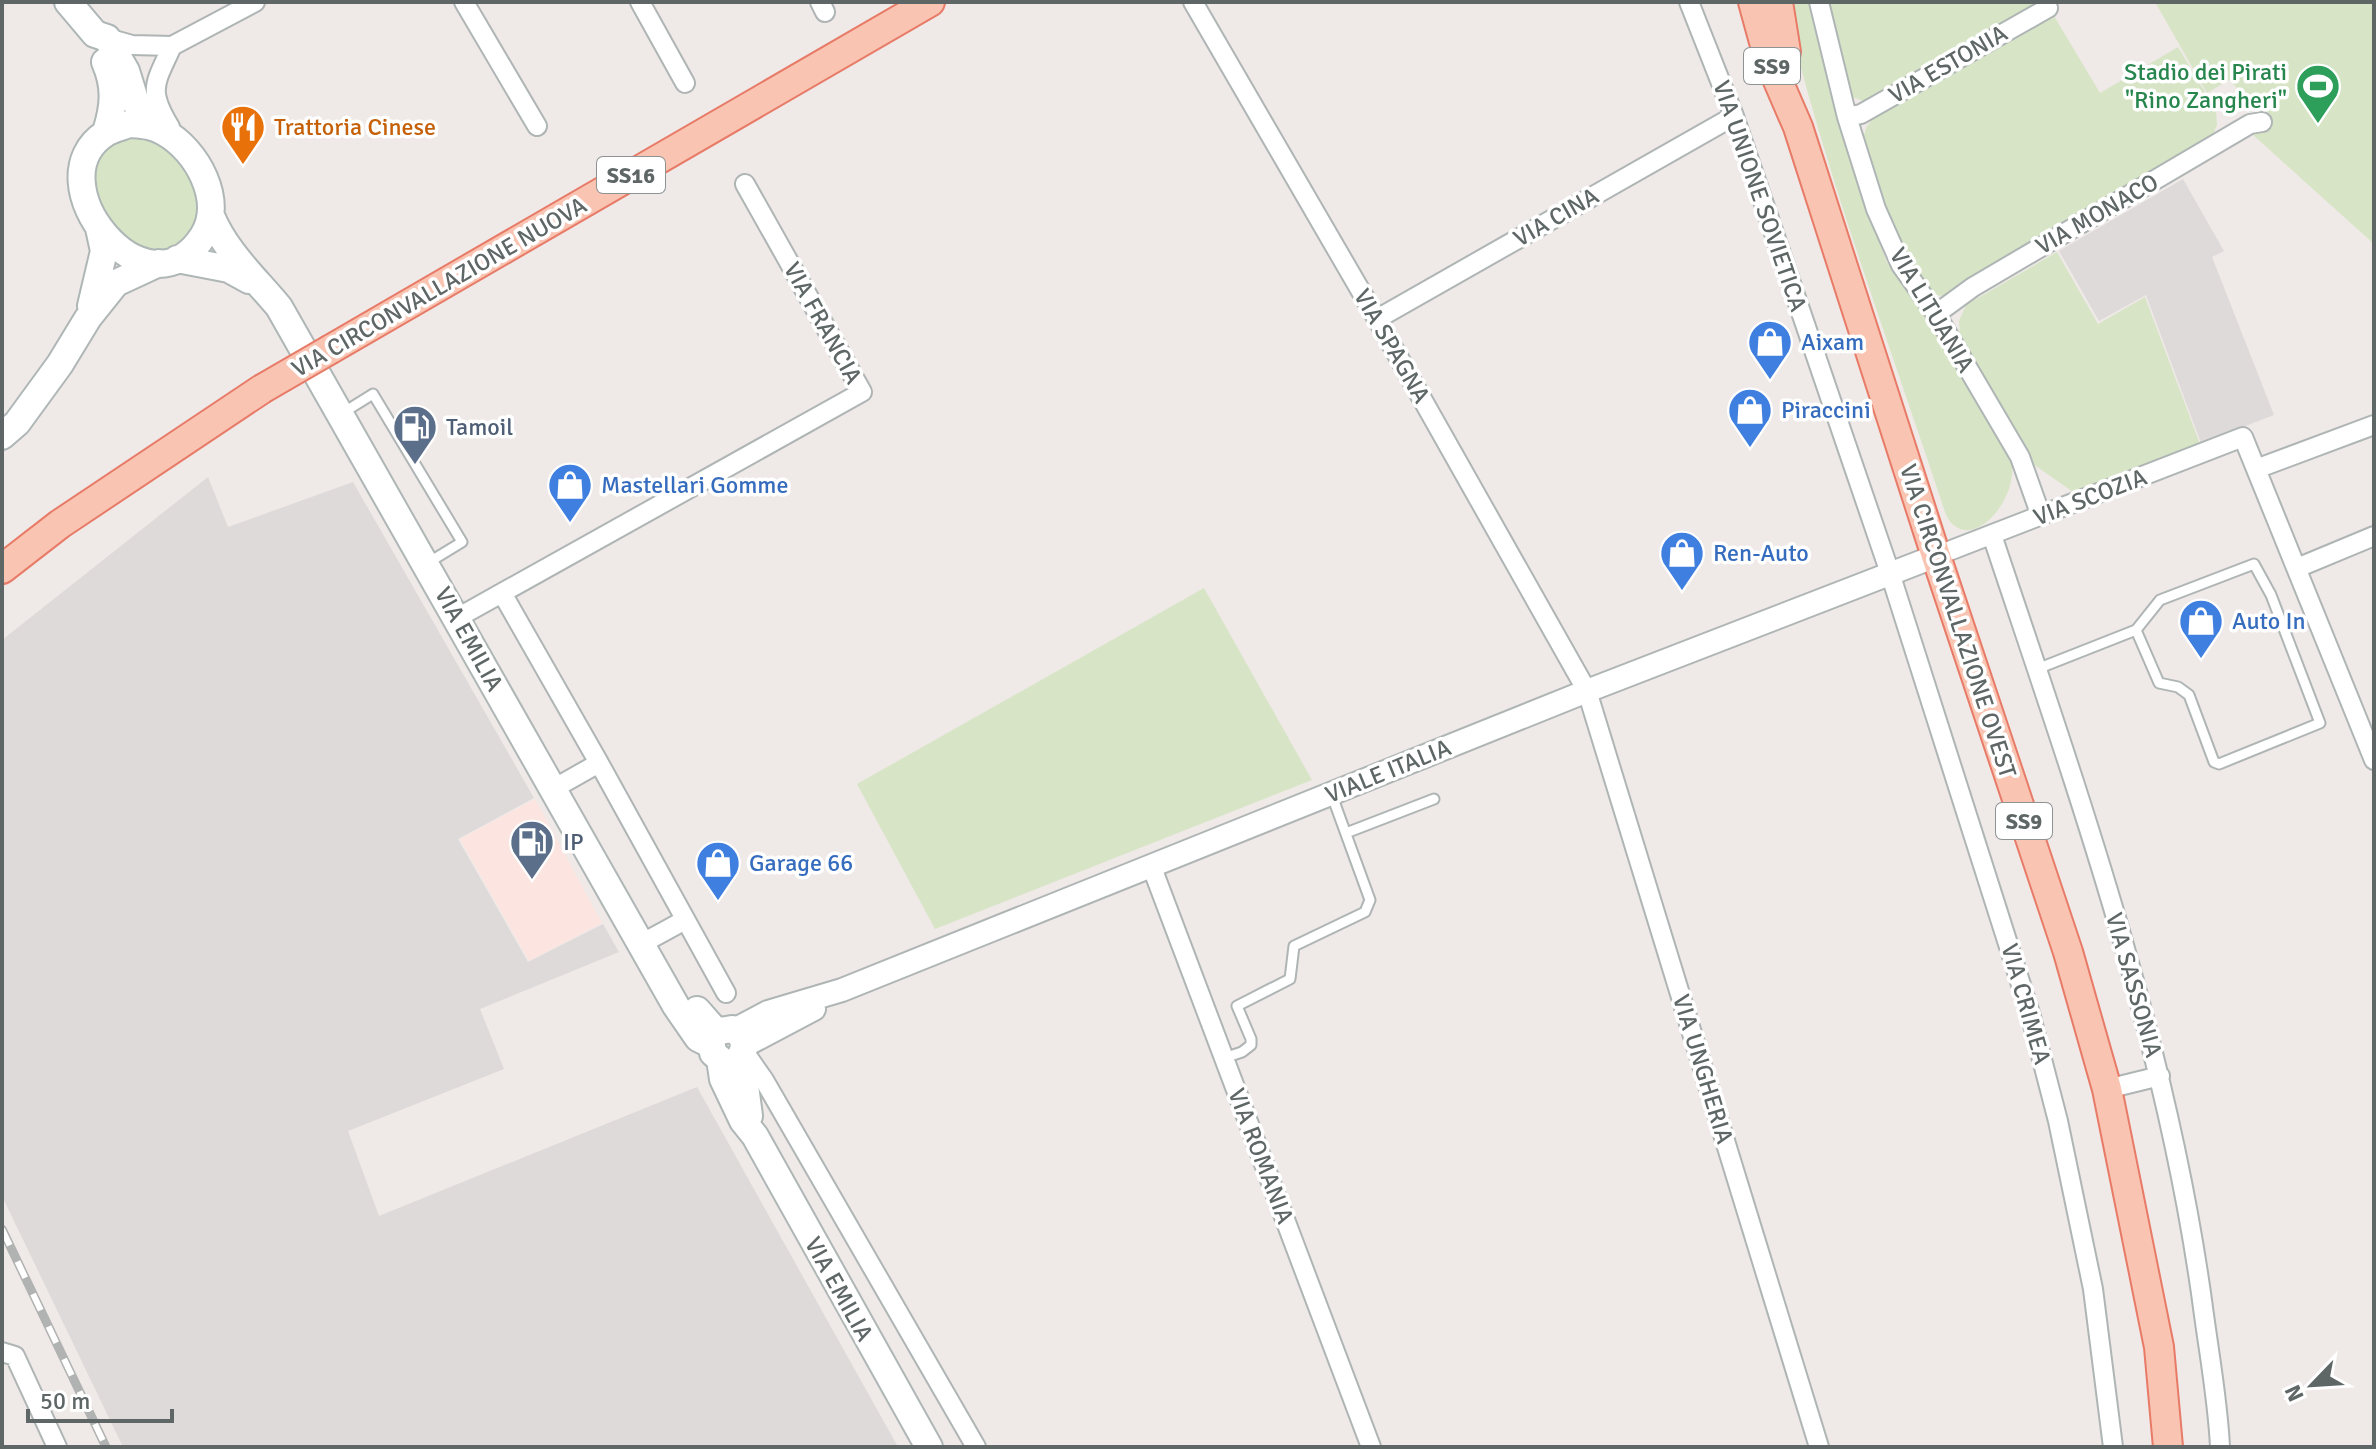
<svg xmlns="http://www.w3.org/2000/svg" width="2376" height="1449" font-family="Signika,sans-serif">
<rect width="100%" height="100%" fill="#efe9e7"/>
<!-- commercial -->
<path fill="#fce5e0" d="M535 799 602 923 529 961 460 839Z"/>
<!-- industrial -->
<path fill="#dedad9" d="M2183 179 2224 251 2212 257 2274 415 2201 443 2146 295 2099 321 2059 251Z
M208 477 228 527 353 482 534 798 458 839 528 962 603 924 619 952 480 1009 504 1069 348 1131 379 1216 697 1087 898 1447H123L2 1196V640Z"/>
<!-- green -->
<path fill="#d7e5c6" d="M1784 2H1809L1836 112 1869 217 1887 262 1932 325 2011 459C2021 500 1968 558 1946 515 1890 345 1826 176 1784 2Z
M1828 2H2034L2037 6 1863 101 1850 96Z
M2155 2H2374V244L2252 134 2263 127 2261 112 2229 80 2207 93Z
M2054 16 2100 93 2178 47 2216 110 2217 125 2211 139 1955 291 1942 296 1932 294C1895 244 1882 197 1863 139L1866 128 1872 119Z
M131 136C167 137 210 183 197 220 194 229 189 233 182 239 129 287 47 163 131 136Z
M2057 252 2098 324 2145 297 2200 444 2076 494 2033 464 1960 338 1959 321 1966 305Z
M1204 588 1312 780 935 929 857 784Z"/>
<g fill="none" stroke-linecap="round" stroke-linejoin="round">
<!-- service casing -->
<g stroke="#afb5b5" stroke-width="13">
<path id="service" d="M341 414 373 394 462 542 426 564
M2037 669 2136 630 2160 600 2254 564 2271 595 2320 723 2219 764 2214 762 2189 695 2178 687 2159 683 2136 630
M1346 833 1434 799
M1224 1058 1242 1052 1251 1045V1039L1237 1006 1290 979 1294 946 1365 912 1370 900 1331 793"/>
</g>
<!-- minor casing -->
<g stroke="#afb5b5" stroke-width="22">
<path id="minor" d="M464 2 537 126
M640 2 685 83
M820 2 825 12
M1193 2 1377 319 1587 691 1819 1447
M1689 2 1734 116 1890 573 2030 1013 2058 1121 2093 1289 2113 1447
M1819 2 1847 117 1876 209 1901 265 1936 314 2020 457 2041 516
M107 38 132 45 172 46 255 2
M1847 117 1861 114 2048 8
M170 127C147 89 155 84 172 46
M1936 314 1973 287 2250 124 2262 122
M1377 319 1734 116
M2256 469 2374 425
M1992 535C2077 790 2169 1047 2204 1315 2210 1359 2218 1403 2220 1447
M1936 556 2243 437 2374 760
M2297 568 2374 536
M502 593 599 763
M457 618 862 392 745 184
M553 789 599 763 726 993
M1151 865 1371 1447
M641 944 685 920
M743 1050 764 1080 976 1447
M2107 1089 2160 1076
M2 1352 15 1356 57 1447"/>
</g>
<!-- tertiary casing -->
<g stroke="#afb5b5" stroke-width="26">
<path id="tertiary" d="M734 1030 768 1012 842 990 1587 691 1936 556
M744 1046 814 1009"/>
</g>
<!-- secondary casing -->
<g stroke="#aeb6b6" stroke-width="30">
<path id="secondary" d="M68 2 95 34 107 38 126 71 136 103 163 130
M105 62C116 87 114 107 106 132
M129 124C142 125 152 125 164 132 197 150 225 201 203 236 147 324 31 180 106 133 112 129 122 127 129 124Z
M211 216C226 252 254 277 279 307L676 1006 698 1038 712 1045 713 1053 720 1059 723 1079 743 1121 755 1136 929 1447
M177 259 229 269 249 280
M91 306 104 251 99 228
M2 436 17 423 60 364 88 318 116 283 159 263
M697 1010 713 1028 720 1031 732 1029C743 1034 747 1044 741 1055L749 1116"/>
</g>
<!-- primary casing -->
<g stroke="#e77b68" stroke-width="32">
<path id="primary" d="M1753 2 1769 60 1798 127 1936 556 2068 952 2107 1089 2159 1347 2168 1447
M1778 2 1786 52
M331 349 930 2
M2 569 60 524 262 389"/>
</g>
<!-- service -->
<use href="#service" stroke="#fff" stroke-width="9"/>
<!-- minor -->
<use href="#minor" stroke="#fff" stroke-width="18"/>
<!-- tertiary -->
<use href="#tertiary" stroke="#fff" stroke-width="22"/>
<!-- secondary -->
<use href="#secondary" stroke="#fff" stroke-width="26"/>
<!-- primary -->
<use href="#primary" stroke="#f9c5b2" stroke-width="28"/>
<!-- rail casing -->
<g stroke="#b1b2b2" stroke-width="9">
<path id="rail" d="M2 1229 106 1447"/>
</g>
<!-- rail -->
<use href="#rail" stroke="#fff" stroke-width="6" stroke-dasharray="18" stroke-linecap="butt"/>
<!-- primary-bridge casing -->
<g stroke="#e77b68" stroke-width="32" stroke-linecap="butt">
<path id="primary-bridge" d="M262 389 331 349"/>
</g>
<!-- primary-bridge -->
<use href="#primary-bridge" stroke="#f9c5b2" stroke-width="28"/>
</g>
<!-- icons -->
<defs>
<g id="stadium-pin" transform="scale(2.3)"><path d="M0 17L-7.5 6A9.5 9.5 0 1 1 7.5 6Z" fill="#2e9e5b" stroke="#fff"/><path d="M0-5a6.5 5 0 1 0 0 10a6.5 5 0 1 0 0-10ZM-3.5-1.8h7v3.6h-7Z" fill="#fff"/></g>
<g id="restaurant-pin" transform="scale(2.3)"><path d="M0 17L-7.5 6A9.5 9.5 0 1 1 7.5 6Z" fill="#e8710a" stroke="#fff"/><path d="M-5-6h1v4h1v-4h1v4h1v-4h1v5L-1.5 .5V6h-2V.5L-5-1ZM5-6V6H3V1.5H1.5Q1.5-4 5-6Z" fill="#fff"/></g>
<g id="shop-pin" transform="scale(2.3)"><path d="M0 17L-7.5 6A9.5 9.5 0 1 1 7.5 6Z" fill="#3f7fe0" stroke="#fff"/><path d="M-5-2.5h2.3a2.7 3.5 0 0 1 5.4 0H5L5.5 6h-11ZM-1.5-2.5h3a1.5 2.3 0 0 0-3 0Z" fill="#fff"/></g>
<g id="fuel-pin" transform="scale(2.3)"><path d="M0 17L-7.5 6A9.5 9.5 0 1 1 7.5 6Z" fill="#5c6f8a" stroke="#fff"/><path d="M-5.5-6h7V0h2V4h1.3V-2.5L3-4.5l.8-.8L6-3V5H2.5V1h-1V6h-7ZM-4.2-4.7v3.2H.2V-4.7Z" fill="#fff"/></g>
</defs>
<g fill-rule="evenodd">
<use href="#stadium-pin" x="2318" y="86"/>
<use href="#restaurant-pin" x="243" y="127"/>
<use href="#shop-pin" x="1770" y="342"/>
<use href="#shop-pin" x="1750" y="410"/>
<use href="#fuel-pin" x="415" y="427"/>
<use href="#shop-pin" x="570" y="485"/>
<use href="#shop-pin" x="1682" y="553"/>
<use href="#shop-pin" x="2201" y="621"/>
<use href="#fuel-pin" x="532" y="842"/>
<use href="#shop-pin" x="718" y="863"/>
</g>
<g text-anchor="middle" stroke-width="7" stroke-linejoin="round" paint-order="stroke">
<!-- shield labels -->
<g fill="#fff" stroke="#8e9494" stroke-width="2">
<rect x="1744" y="48" width="56" height="36" rx="6"/>
<rect x="597" y="157" width="68" height="36" rx="6"/>
<rect x="1996" y="803" width="56" height="36" rx="6"/>
</g>
<g font-size="22" font-weight="bold" fill="#5e6666">
<text x="1772" y="74">SS9</text>
<text x="631" y="183">SS16</text>
<text x="2024" y="829">SS9</text>
</g>
<!-- street labels -->
<g font-size="24" fill="#5e6666" stroke="#fff">
<text transform="translate(1948 64) rotate(-30)" y="8">VIA ESTONIA</text>
<text transform="translate(1760 196) rotate(71)" y="8">VIA UNIONE SOVIETICA</text>
<text transform="translate(2097 214) rotate(-30)" y="8">VIA MONACO</text>
<text transform="translate(1556 217) rotate(-30)" y="8">VIA CINA</text>
<text transform="translate(439 287) rotate(-30)" y="8">VIA CIRCONVALLAZIONE NUOVA</text>
<text transform="translate(1932 310) rotate(59)" y="8">VIA LITUANIA</text>
<text transform="translate(823 323) rotate(61)" y="8">VIA FRANCIA</text>
<text transform="translate(1392 346) rotate(60)" y="8">VIA SPAGNA</text>
<text transform="translate(2090 497) rotate(-21)" y="8">VIA SCOZIA</text>
<text transform="translate(1958 621) rotate(72)" y="8">VIA CIRCONVALLAZIONE OVEST</text>
<text transform="translate(469 639) rotate(61)" y="8">VIA EMILIA</text>
<text transform="translate(1388 771) rotate(-22)" y="8">VIALE ITALIA</text>
<text transform="translate(2134 985) rotate(74)" y="8">VIA SASSONIA</text>
<text transform="translate(2026 1004) rotate(74)" y="8">VIA CRIMEA</text>
<text transform="translate(1703 1069) rotate(73)" y="8">VIA UNGHERIA</text>
<text transform="translate(1261 1156) rotate(69)" y="8">VIA ROMANIA</text>
<text transform="translate(839 1289) rotate(61)" y="8">VIA EMILIA</text>
</g>
<!-- leisure labels -->
<g font-size="24" fill="#27864d" stroke="#fff" text-anchor="end">
<text x="2287" y="80">Stadio dei Pirati<tspan x="2287" dy="28">"Rino Zangheri"</tspan></text>
</g>
<!-- food labels -->
<g font-size="24" fill="#c56008" stroke="#fff" text-anchor="start">
<text x="274" y="135">Trattoria Cinese</text>
</g>
<!-- shop labels -->
<g font-size="24" fill="#366cbe" stroke="#fff" text-anchor="start">
<text x="1801" y="350">Aixam</text>
<text x="1781" y="418">Piraccini</text>
<text x="601" y="493">Mastellari Gomme</text>
<text x="1713" y="561">Ren-Auto</text>
<text x="2232" y="629">Auto In</text>
<text x="749" y="871">Garage 66</text>
</g>
<!-- service labels -->
<g font-size="24" fill="#4e5e75" stroke="#fff" text-anchor="start">
<text x="446" y="435">Tamoil</text>
<text x="563" y="850">IP</text>
</g>
</g>
<!-- border -->
<rect width="2376" height="1449" fill="none" stroke="#5e6666" stroke-width="8"/>
<!-- north arrow -->
<g transform="translate(2312 1385) rotate(245)" stroke="#ffffff" stroke-width="6" paint-order="stroke">
<path d="M0-6L14 30L0 20L-14 30Z" fill="#5e6666"/>
<text y="-12" font-size="22" font-weight="bold" text-anchor="middle" fill="#5e6666">N</text>
</g>
<!-- scale -->
<path d="M28 1409v12h144v-12" fill="none" stroke="#5e6666" stroke-width="4"/>
<text x="40" y="1409" font-size="24" fill="#5e6666" stroke="#ffffff" stroke-width="6" paint-order="stroke">50 m</text>
</svg>
